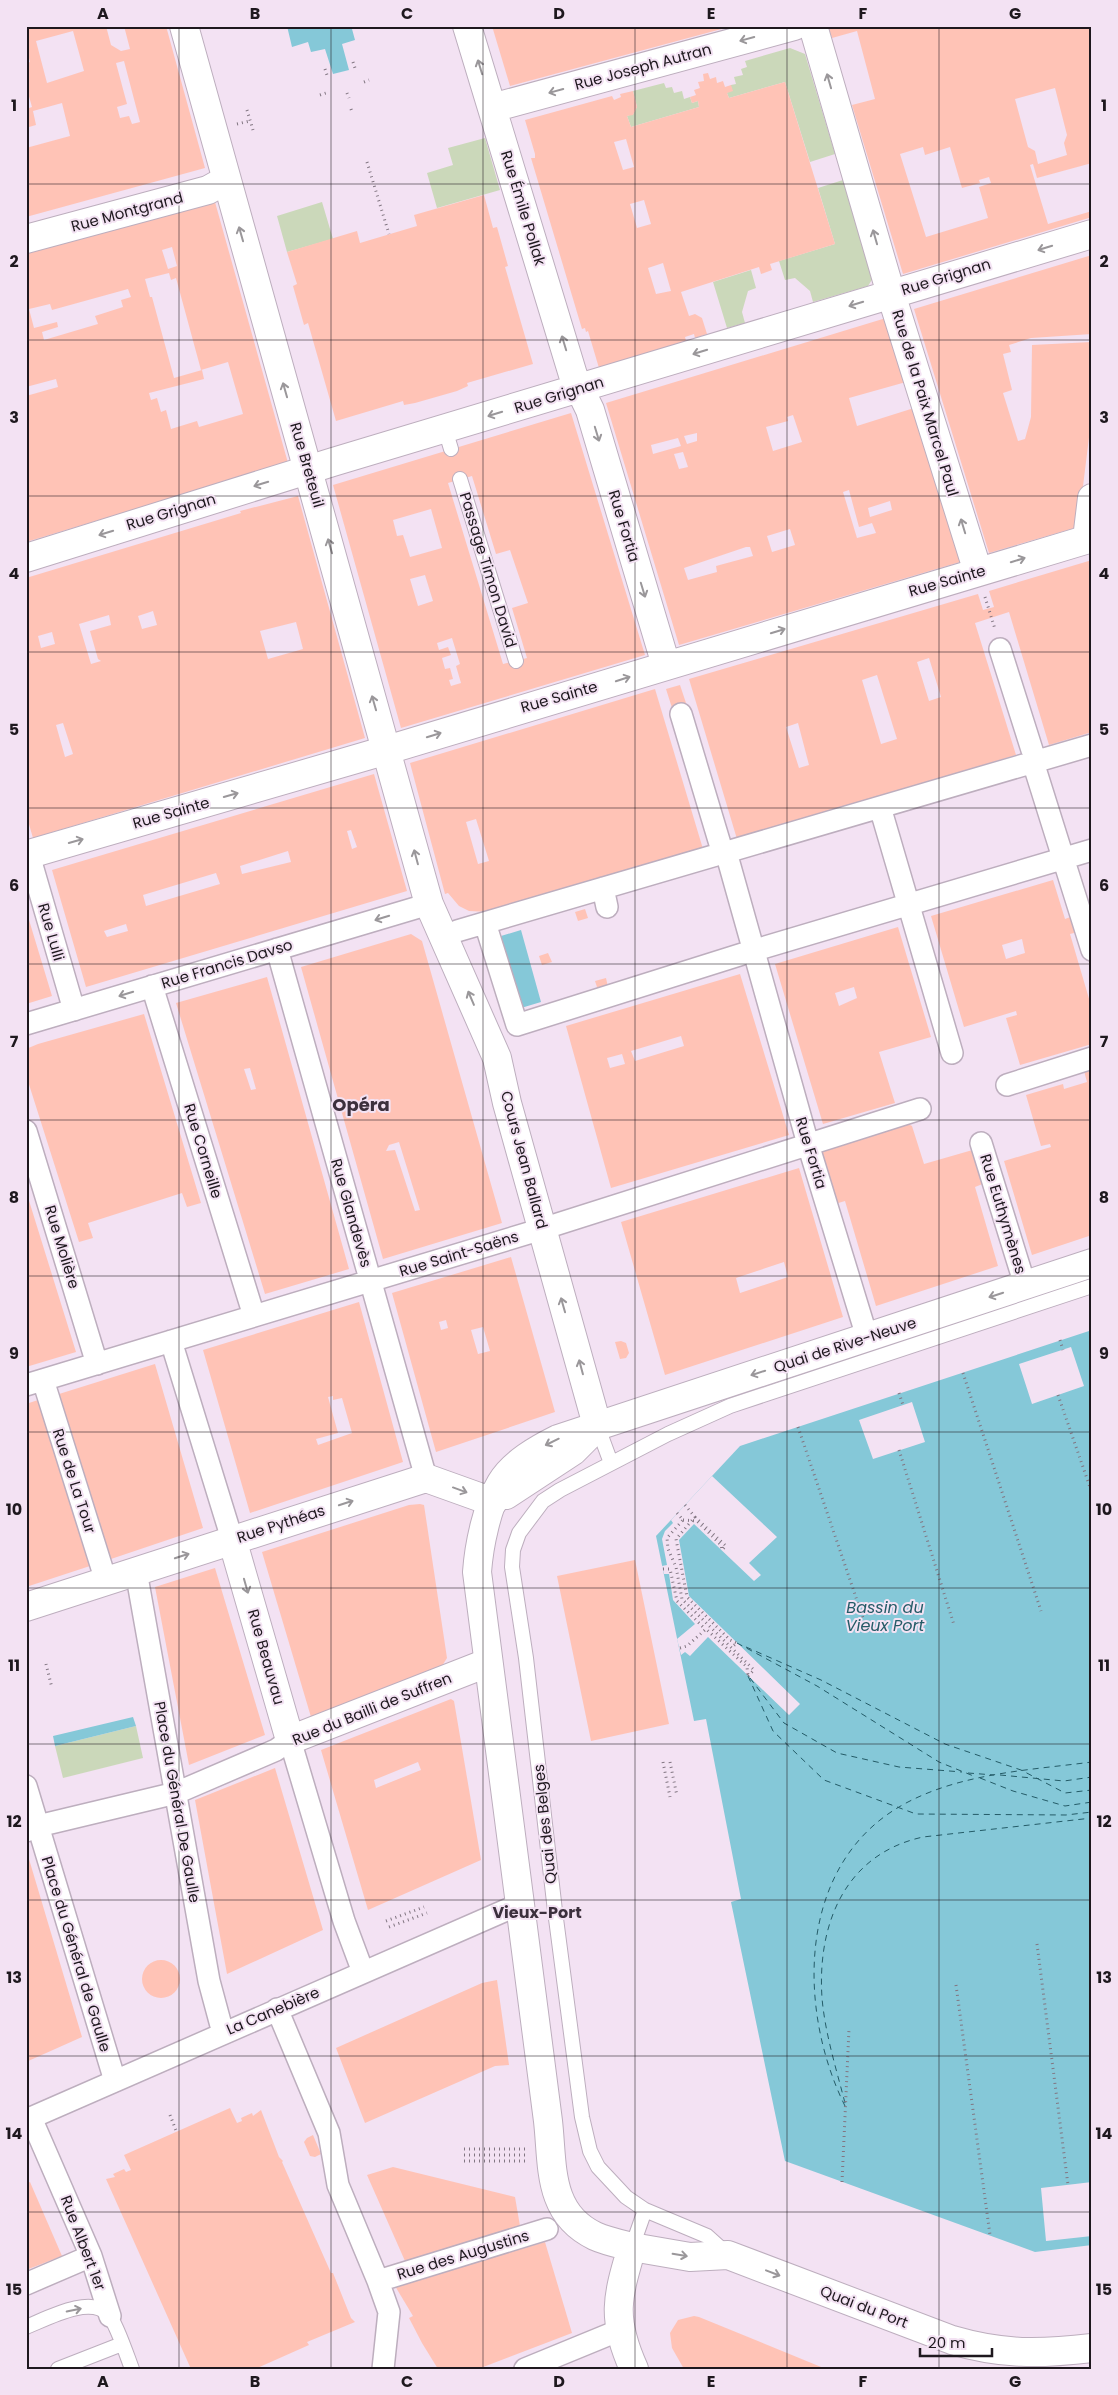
<svg xmlns="http://www.w3.org/2000/svg" width="1118" height="2395" font-family="Poppins,sans-serif">
<rect width="100%" height="100%" fill="#f3e2f3"/>
<!-- green -->
<path fill="#cbd8ba" d="M790 48 805 54 835 154 810 162 785 82 729 98 727 93 731 85 736 84 734 77 743 75 741 69 747 67 745 61Z
M664 83 666 88 672 87 674 93 682 91 684 99 690 97 692 103 698 101 699 107 631 127 627 116 633 114 637 107 633 91Z
M485 138 500 190 437 208 427 173 453 165 448 148Z
M843 180 873 278 868 286 813 302 810 291 795 278 785 280 779 261 835 244 818 188Z
M322 202 333 239 287 252 277 216Z
M751 270 756 288 748 291 742 312 745 323 727 328 713 282Z
M136 1726 143 1758 63 1778 55 1746Z"/>
<!-- water -->
<path fill="#85c8d8" d="M287 26H362L352 29 355 40 342 44 349 70 333 74 325 49 311 52 308 42 292 47Z
M521 930 541 1002 521 1008 501 936Z
M1092 1330V2245L1035 2252 785 2161 731 1902 741 1899 706 1719 694 1721 656 1536 740 1446Z
M133 1717 136 1726 55 1746 53 1736Z"/>
<!-- pier -->
<path fill="#f3e2f3" d="M1071 1347 1084 1386 1032 1404 1019 1364Z
M912 1402 925 1442 873 1459 859 1420Z
M712 1476 777 1537 749 1563 761 1575 754 1581 694 1524 679 1540 689 1596 800 1704 789 1715 708 1637 690 1656 685 1652 681 1655 677 1639 695 1624 673 1600 669 1574H664L662 1566 667 1565 662 1539 665 1531 673 1523 671 1520Z
M1092 2182V2236L1046 2241 1041 2188Z"/>
<g fill="none" stroke-linecap="round" stroke-linejoin="round">
<!-- ferry -->
<path stroke="#245b67" stroke-width="1" stroke-dasharray="6 5" stroke-linecap="butt" d="M737 1643 817 1686 939 1762 976 1777
M746 1647 821 1680 945 1744 1021 1770 1065 1793 1092 1790
M748 1676 773 1731 824 1780 916 1814 1066 1815 1092 1812
M750 1678 784 1723 837 1753 899 1767 962 1772
M968 1773 994 1775
M1000 1775 1064 1781 1092 1777
M980 1778 1013 1791 1065 1806 1092 1802
M845 2103C836 2068 825 2033 822 1998 817 1924 845 1854 923 1837L1092 1818
M845 2106C796 2007 797 1859 908 1802 964 1773 1030 1770 1092 1762"/>
</g>
<!-- building -->
<path fill="#ffc3b6" fill-rule="evenodd" d="M26 26H106L111 45 121 51 130 49 124 26H166L205 168 26 217V148L70 136 62 103 33 111 36 125 29 127 26 109 32 107 28 93 26 94V63L30 62 26 47ZM73 31 84 71 47 83 36 41ZM124 61 140 122 132 124 129 116 120 118 117 107 127 104 116 63Z
M492 26H729V27L510 86Z
M828 26H1092V163L1037 178 1033 164 1030 165 1048 224 1092 211V217L903 274 852 105 875 99 857 31 832 38ZM1055 88 1067 135 1064 143 1067 155 1038 164 1035 151 1028 147 1015 99ZM923 147 925 155 950 147 962 188 980 183 979 180 989 177 991 183 979 187 988 218 926 237 900 154Z
M708 73 710 79 716 77 717 83 723 81 725 87 731 85 733 91 727 93 729 98 785 82 835 244 770 264 772 270 761 274 759 267 681 292 689 316 695 314 702 318 707 334 695 338 694 334 685 337 686 341 599 368 588 331 586 332 585 328 582 329 531 158H535V154L525 120 612 96 614 100 621 97 620 94 633 91 637 107 633 115 627 116 631 127 699 107 698 101 692 103 690 97 696 95 694 90 700 88 698 82 704 81 703 74ZM626 139 634 167 623 170 614 142ZM644 200 651 224 637 228 630 204ZM663 263 671 291 656 294 648 268Z
M484 195 493 228 497 227 508 266 505 267 533 364 467 383 468 386 457 391 415 403 404 405 403 401 336 421 308 323 304 325 293 286 297 284 287 252 357 231 360 243 417 226 414 215Z
M215 202 288 463 26 542V396L58 387 56 379 26 387V253ZM172 247 177 266 168 269 162 250ZM169 273 171 280 176 278 201 370 228 362 243 414 199 427 197 421 171 429 166 410 161 412 157 398 151 400 149 393 204 379 202 370 174 378 152 297H150L145 279ZM128 289 131 297 121 300 123 307 95 316 98 324 44 340 42 332 58 327 57 322 34 328 29 309 50 304 52 310Z
M1092 255V334L1031 338 1009 345 1011 352 1003 354 1012 390 1003 393 1018 441 1025 439 1031 417 1032 345 1092 342V413L1078 527 989 553 914 309Z
M886 318 906 382 849 398 857 426 914 408 960 562 679 645 606 403ZM793 415 802 442 773 451 766 427 788 421 787 417ZM697 433V441L687 444 684 436ZM678 438 681 446 653 454 651 445ZM683 452 688 467 679 469 674 454ZM849 490 859 527 872 523 876 533 857 538 843 492ZM890 501 892 510 870 517 868 508ZM790 529 795 545 772 552 767 536ZM746 547H750L753 556 716 566 717 572 688 580 684 568Z
M571 413 645 655 401 728 333 485ZM472 476 496 554 510 550 528 603 512 608 527 658 503 664 448 483ZM431 509 442 548 410 557 403 535 397 536 393 520ZM425 575 433 601 418 606 410 579ZM452 638 460 664 456 666 461 683 451 686 449 680 453 679 450 668 445 669 442 658 451 655 448 647 439 650 437 643Z
M298 496 365 738 33 838 26 814V578L241 513 240 511ZM153 611 157 625 142 629 138 616ZM109 615 111 625 90 631 98 659 101 661 91 664 79 624ZM296 622 303 649 268 659 260 631ZM52 632 55 644 41 648 38 636ZM63 723 73 754 65 757 56 725Z
M1092 560V732L1049 745 1009 612 975 623 1016 755 737 839 689 679 978 594 983 610 994 607 989 591ZM929 658 941 697 929 701 917 662ZM877 675 897 739 881 744 862 680ZM798 723 809 765 799 768 786 727Z
M680 685 687 706 673 711 666 689Z
M655 689 703 849 489 912 469 911 459 906 448 893 445 894 410 763ZM476 819 489 861 478 864 466 822Z
M374 774 407 891 86 987 52 870ZM351 830 357 847 352 849 347 831ZM288 851 291 862 242 874 240 866ZM216 873 220 884 146 906 143 895ZM126 924 128 931 107 937 104 931Z
M1053 880 1065 919 1073 916 1078 932 1070 934 1092 1009V1044L1020 1065 1006 1018 1017 1015 1016 1011 964 1027 931 916ZM1022 939 1025 953 1006 959 1002 945Z
M585 909 588 918 578 921 575 912Z
M26 910 52 996 26 1004Z
M898 927 931 1037 879 1052 895 1103 823 1124 775 964ZM854 987 857 998 839 1006 835 993Z
M411 934 422 941 502 1223 383 1259 301 967ZM399 1142 420 1210 415 1211 395 1150 386 1151 389 1145Z
M548 953 552 962 542 965 539 956Z
M740 974 789 1135 611 1188 566 1026ZM681 1036 684 1046 635 1061 631 1051ZM622 1054 625 1064 610 1068 607 1058Z
M267 977 349 1269 265 1294 176 1003ZM250 1068 256 1089 251 1090 244 1069Z
M606 978 608 987 598 990 595 981Z
M144 1014 201 1203 187 1207 182 1193 88 1223 93 1238 79 1242 26 1075V1049L38 1044Z
M1092 1069V1235L1032 1255 1004 1161 1051 1147 1050 1144 1041 1146 1026 1095 1063 1084 1064 1089 1087 1082 1084 1071Z
M908 1124 912 1126 924 1164 976 1149 985 1183 975 1187 998 1266 876 1306 845 1201 835 1204 820 1157 824 1149Z
M799 1168 843 1317 665 1375 621 1222ZM784 1262 788 1277 740 1293 736 1278Z
M26 1191 76 1352 26 1367Z
M511 1257 555 1412 436 1452 392 1293ZM446 1320 448 1328 441 1330 439 1322ZM483 1327 490 1351 478 1354 471 1330Z
M359 1302 403 1462 250 1513 203 1350ZM333 1396V1400L342 1398 352 1433 318 1445 316 1439 338 1433 328 1397Z
M621 1341 626 1343 629 1353 626 1358 620 1359 615 1342Z
M155 1364 203 1528 111 1559 59 1394Z
M38 1400 90 1566 26 1587V1404Z
M420 1504 424 1505 447 1658 442 1666 434 1669 311 1717 262 1552 409 1505Z
M635 1560 669 1724 591 1741 557 1576Z
M215 1568 265 1735 189 1765 155 1587Z
M451 1699 454 1701 481 1860 368 1910 321 1750ZM418 1762 421 1770 376 1788 374 1780Z
M275 1768 323 1930 227 1974 195 1800Z
M26 1849 82 2037 26 2062Z
M142 1979a19 19 0 1 1 38 0a19 19 0 1 1-38 0Z
M497 1980 509 2065 495 2066 365 2123 336 2048 482 1983Z
M230 2108 237 2123 242 2121 241 2118 252 2113 253 2116 261 2110 279 2157 283 2161 282 2162 331 2273H333L351 2318 355 2322 307 2342 309 2345 255 2369H191L106 2179 115 2177 113 2174 124 2169 126 2172 131 2170 124 2155Z
M313 2135 321 2154 315 2157 310 2156 304 2142 307 2138Z
M393 2167 515 2197 520 2226 405 2261 367 2175Z
M30 2182 62 2256 26 2270V2183Z
M545 2242 572 2333 478 2369H438L422 2343 409 2318 413 2316 395 2286Z
M694 2316 699 2317 826 2369H684L672 2348 670 2333 678 2320Z"/>
<g fill="none" stroke-linecap="round" stroke-linejoin="round">
<!-- service casing -->
<g stroke="#bdaebe" stroke-width="16">
<path id="service" d="M445 429 451 449
M460 479 516 661
M597 1425 611 1463
M632 2247 645 2210
M727 2254 707 2236 645 2210 626 2197 598 2167 590 2151 582 2117 555 1911 526 1658 512 1567 513 1550 519 1533 543 1501 560 1490 668 1434 730 1406 1092 1286
M26 2327C46 2319 91 2294 109 2315 117 2325 127 2356 132 2369
M58 2369 122 2344"/>
</g>
<!-- pedestrian casing -->
<g stroke="#bdaebe" stroke-width="24">
<path id="pedestrian" d="M1000 649 1032 750
M681 714 720 844
M1033 762 1092 950
M880 807 952 1053
M726 852 808 1144 867 1337
M29 855 74 1010
M603 888 607 907
M485 923 517 1025 752 951 1092 850
M457 931 1092 745
M277 949 426 1478
M152 986 254 1316
M26 1024 429 904
M1007 1085 1092 1058
M26 1131 97 1364
M981 1143 1025 1285
M171 1341 232 1539
M43 1380 106 1581
M26 1385 542 1229 920 1109
M136 1571 209 1981 223 2033
M26 1786 115 2081
M26 1831 38 1826 176 1793 276 1750 290 1740 344 1921 363 1972
M277 2009 329 2133 338 2185 378 2281 389 2312 383 2369
M31 2118 91 2256 110 2316
M26 2120 520 1904
M378 2281 547 2229
M26 2284 91 2256
M525 2369 620 2330"/>
</g>
<!-- minor casing -->
<g stroke="#bdaebe" stroke-width="30">
<path id="minor" d="M467 26 573 375 590 410 666 665
M813 26 891 294 978 572
M492 108 794 26
M26 239 208 190 226 180
M1087 539 1092 498
M26 558 333 462 1092 234
M26 855 387 750 1092 538
M232 1539 290 1740 487 1663
M26 1607 426 1478 493 1502
M632 2247 690 2257 728 2255 952 2340C1003 2355 1040 2354 1092 2348"/>
</g>
<!-- tertiary casing -->
<g stroke="#bdaebe" stroke-width="30">
<path id="tertiary" d="M184 26 429 904 497 1058 507 1103 597 1425"/>
</g>
<!-- secondary casing -->
<g stroke="#bdaebe" stroke-width="30">
<path id="secondary" d="M506 1495 573 1451 588 1436
M632 2247C620 2244 606 2241 595 2236 547 2213 553 2165 548 2121L477 1572C479 1545 487 1506 501 1483 513 1463 538 1449 558 1439L1092 1263
M632 2247C617 2298 611 2318 634 2369"/>
</g>
<!-- path -->
<path stroke="#827682" stroke-width="3" stroke-dasharray="1 4" stroke-linecap="butt" d="M353 62 355 68
M325 69 327 75
M364 82 369 80
M347 93 349 98
M320 95 326 93
M351 109 352 112
M247 110 253 130
M237 124 250 121
M367 162 389 234
M985 597 995 629
M1060 1340 1063 1350
M963 1373 1041 1611
M899 1393 903 1405
M1058 1395 1092 1493
M798 1427 864 1621
M899 1450 954 1625
M685 1505 695 1517 676 1539 687 1597 730 1640 737 1643 732 1647
M677 1513 683 1520 667 1538 668 1549 676 1567 682 1599 754 1670 748 1676
M695 1517 726 1546 722 1550
M683 1520 697 1521 721 1545 722 1550
M663 1569H670L677 1601 705 1629
M680 1648 687 1646 706 1629 747 1667 748 1676
M46 1664 52 1688
M663 1762 670 1797
M670 1762 677 1796
M386 1921 424 1907
M389 1927 427 1913
M1037 1944 1068 2185
M956 1985 990 2235
M170 2115 177 2133
M464 2149H526
M464 2155H526
M464 2161H526
M842 2182 849 2029"/>
<!-- service -->
<use href="#service" stroke="#fff" stroke-width="14"/>
<!-- pedestrian -->
<use href="#pedestrian" stroke="#fff" stroke-width="21"/>
<!-- minor -->
<use href="#minor" stroke="#fff" stroke-width="28"/>
<!-- tertiary -->
<use href="#tertiary" stroke="#fff" stroke-width="28"/>
<!-- secondary -->
<use href="#secondary" stroke="#fff" stroke-width="28"/>
</g>
<!-- one-way arrows -->
<defs><path id="oneway-shaft" d="M-6 0H5M1.5-3L5.5 0L1.5 3" fill="none" stroke-width="1.6" stroke-linecap="round" stroke-linejoin="round" transform="scale(1.25)"/></defs>
<g stroke="#9a979a">
<use href="#oneway-shaft" transform="translate(747 39) rotate(165)"/>
<use href="#oneway-shaft" transform="translate(480 67) rotate(-107)"/>
<use href="#oneway-shaft" transform="translate(829 81) rotate(-106)"/>
<use href="#oneway-shaft" transform="translate(556 91) rotate(165)"/>
<use href="#oneway-shaft" transform="translate(241 234) rotate(-106)"/>
<use href="#oneway-shaft" transform="translate(875 237) rotate(-106)"/>
<use href="#oneway-shaft" transform="translate(1045 248) rotate(163)"/>
<use href="#oneway-shaft" transform="translate(856 304) rotate(163)"/>
<use href="#oneway-shaft" transform="translate(564 343) rotate(-107)"/>
<use href="#oneway-shaft" transform="translate(700 352) rotate(163)"/>
<use href="#oneway-shaft" transform="translate(285 390) rotate(-106)"/>
<use href="#oneway-shaft" transform="translate(495 414) rotate(163)"/>
<use href="#oneway-shaft" transform="translate(597 434) rotate(73)"/>
<use href="#oneway-shaft" transform="translate(261 484) rotate(163)"/>
<use href="#oneway-shaft" transform="translate(963 526) rotate(-107)"/>
<use href="#oneway-shaft" transform="translate(106 533) rotate(163)"/>
<use href="#oneway-shaft" transform="translate(330 546) rotate(-106)"/>
<use href="#oneway-shaft" transform="translate(1018 560) rotate(-17)"/>
<use href="#oneway-shaft" transform="translate(643 590) rotate(73)"/>
<use href="#oneway-shaft" transform="translate(778 631) rotate(-17)"/>
<use href="#oneway-shaft" transform="translate(623 679) rotate(-18)"/>
<use href="#oneway-shaft" transform="translate(374 703) rotate(-106)"/>
<use href="#oneway-shaft" transform="translate(434 735) rotate(-17)"/>
<use href="#oneway-shaft" transform="translate(231 795) rotate(-16)"/>
<use href="#oneway-shaft" transform="translate(76 841) rotate(-16)"/>
<use href="#oneway-shaft" transform="translate(416 857) rotate(-105)"/>
<use href="#oneway-shaft" transform="translate(382 918) rotate(163)"/>
<use href="#oneway-shaft" transform="translate(126 994) rotate(163)"/>
<use href="#oneway-shaft" transform="translate(471 998) rotate(-113)"/>
<use href="#oneway-shaft" transform="translate(996 1295) rotate(162)"/>
<use href="#oneway-shaft" transform="translate(563 1305) rotate(-106)"/>
<use href="#oneway-shaft" transform="translate(581 1367) rotate(-105)"/>
<use href="#oneway-shaft" transform="translate(758 1373) rotate(162)"/>
<use href="#oneway-shaft" transform="translate(552 1442) rotate(154)"/>
<use href="#oneway-shaft" transform="translate(460 1490) rotate(20)"/>
<use href="#oneway-shaft" transform="translate(346 1503) rotate(-18)"/>
<use href="#oneway-shaft" transform="translate(182 1556) rotate(-18)"/>
<use href="#oneway-shaft" transform="translate(246 1586) rotate(74)"/>
<use href="#oneway-shaft" transform="translate(680 2255) rotate(9)"/>
<use href="#oneway-shaft" transform="translate(773 2273) rotate(21)"/>
<use href="#oneway-shaft" transform="translate(74 2310) rotate(-12)"/>
</g>
<!-- grid -->
<path fill="none" stroke="#1e181e" stroke-width="1" stroke-opacity="0.55" d="M179 26V2369M331 26V2369M483 26V2369M635 26V2369M787 26V2369M939 26V2369M26 184H1092M26 340H1092M26 496H1092M26 652H1092M26 808H1092M26 964H1092M26 1120H1092M26 1276H1092M26 1432H1092M26 1588H1092M26 1744H1092M26 1900H1092M26 2056H1092M26 2212H1092"/>
<g text-anchor="middle" stroke-width="4" stroke-linejoin="round" paint-order="stroke">
<!-- street labels -->
<g font-size="15" fill="#1e181e" stroke="#f3e2f3">
<text transform="translate(643 67) rotate(-15)" y="5">Rue Joseph Autran</text>
<text transform="translate(523 208) rotate(73)" y="5">Rue Émile Pollak</text>
<text transform="translate(127 212) rotate(-15)" y="5">Rue Montgrand</text>
<text transform="translate(946 277) rotate(-17)" y="5">Rue Grignan</text>
<text transform="translate(559 395) rotate(-17)" y="5">Rue Grignan</text>
<text transform="translate(925 403) rotate(73)" y="5">Rue de la Paix Marcel Paul</text>
<text transform="translate(307 465) rotate(74)" y="5">Rue Breteuil</text>
<text transform="translate(171 512) rotate(-17)" y="5">Rue Grignan</text>
<text transform="translate(624 526) rotate(73)" y="5">Rue Fortia</text>
<text transform="translate(488 570) rotate(73)" y="5">Passage Timon David</text>
<text transform="translate(947 581) rotate(-16)" y="5">Rue Sainte</text>
<text transform="translate(559 697) rotate(-16)" y="5">Rue Sainte</text>
<text transform="translate(171 813) rotate(-16)" y="5">Rue Sainte</text>
<text transform="translate(51 932) rotate(74)" y="5">Rue Lulli</text>
<text transform="translate(227 964) rotate(-17)" y="5">Rue Francis Davso</text>
<text transform="translate(203 1151) rotate(73)" y="5">Rue Corneille</text>
<text transform="translate(811 1153) rotate(73)" y="5">Rue Fortia</text>
<text transform="translate(524 1160) rotate(75)" y="5">Cours Jean Ballard</text>
<text transform="translate(351 1213) rotate(74)" y="5">Rue Glandevès</text>
<text transform="translate(1003 1214) rotate(73)" y="5">Rue Euthymènes</text>
<text transform="translate(62 1247) rotate(73)" y="5">Rue Molière</text>
<text transform="translate(459 1254) rotate(-17)" y="5">Rue Saint-Saëns</text>
<text transform="translate(845 1345) rotate(-18)" y="5">Quai de Rive-Neuve</text>
<text transform="translate(74 1481) rotate(72)" y="5">Rue de La Tour</text>
<text transform="translate(281 1524) rotate(-18)" y="5">Rue Pythéas</text>
<text transform="translate(266 1657) rotate(74)" y="5">Rue Beauvau</text>
<text transform="translate(372 1709) rotate(-22)" y="5">Rue du Bailli de Suffren</text>
<text transform="translate(177 1802) rotate(80)" y="5">Place du Général De Gaulle</text>
<text transform="translate(545 1824) rotate(-96)" y="5">Quai des Belges</text>
<text transform="translate(76 1954) rotate(73)" y="5">Place du Général de Gaulle</text>
<text transform="translate(273 2011) rotate(-23)" y="5">La Canebière</text>
<text transform="translate(83 2243) rotate(69)" y="5">Rue Albert 1er</text>
<text transform="translate(463 2255) rotate(-17)" y="5">Rue des Augustins</text>
<text transform="translate(864 2307) rotate(21)" y="5">Quai du Port</text>
</g>
<!-- water labels -->
<g font-size="16" font-style="italic" fill="#245b67" stroke="#f3e2f3">
<text x="885" y="1613">Bassin du<tspan x="885" dy="18">Vieux Port</tspan></text>
</g>
<!-- neighbourhood labels -->
<g font-size="16" font-weight="bold" fill="#3c303d" stroke="#f3e2f3">
<text x="537" y="1918">Vieux-Port</text>
</g>
<!-- quarter labels -->
<g font-size="18" font-weight="bold" fill="#3c303d" stroke="#f3e2f3">
<text x="361" y="1111">Opéra</text>
</g>
</g>
<!-- border -->
<rect width="1118" height="2395" fill="none" stroke="#f3e2f3" stroke-width="55"/>
<!-- scale -->
<path d="M920 2348v8h72v-8" fill="none" stroke="#1e181e" stroke-width="2.5"/>
<text x="928" y="2348" font-size="15" fill="#1e181e" stroke="#f3e2f3" stroke-width="4" paint-order="stroke">20 m</text>
<rect x="28" y="28" width="1062" height="2340" fill="none" stroke="#1e181e" stroke-width="2"/>
<g font-size="16" text-anchor="middle" font-weight="bold" fill="#1e181e">
<text x="103" y="19">A</text>
<text x="255" y="19">B</text>
<text x="407" y="19">C</text>
<text x="559" y="19">D</text>
<text x="711" y="19">E</text>
<text x="863" y="19">F</text>
<text x="1015" y="19">G</text>
<text x="14" y="111">1</text>
<text x="1104" y="111">1</text>
<text x="14" y="267">2</text>
<text x="1104" y="267">2</text>
<text x="14" y="423">3</text>
<text x="1104" y="423">3</text>
<text x="14" y="579">4</text>
<text x="1104" y="579">4</text>
<text x="14" y="735">5</text>
<text x="1104" y="735">5</text>
<text x="14" y="891">6</text>
<text x="1104" y="891">6</text>
<text x="14" y="1047">7</text>
<text x="1104" y="1047">7</text>
<text x="14" y="1203">8</text>
<text x="1104" y="1203">8</text>
<text x="14" y="1359">9</text>
<text x="1104" y="1359">9</text>
<text x="14" y="1515">10</text>
<text x="1104" y="1515">10</text>
<text x="14" y="1671">11</text>
<text x="1104" y="1671">11</text>
<text x="14" y="1827">12</text>
<text x="1104" y="1827">12</text>
<text x="14" y="1983">13</text>
<text x="1104" y="1983">13</text>
<text x="14" y="2139">14</text>
<text x="1104" y="2139">14</text>
<text x="14" y="2295">15</text>
<text x="1104" y="2295">15</text>
<text x="103" y="2387">A</text>
<text x="255" y="2387">B</text>
<text x="407" y="2387">C</text>
<text x="559" y="2387">D</text>
<text x="711" y="2387">E</text>
<text x="863" y="2387">F</text>
<text x="1015" y="2387">G</text>
</g>
</svg>
